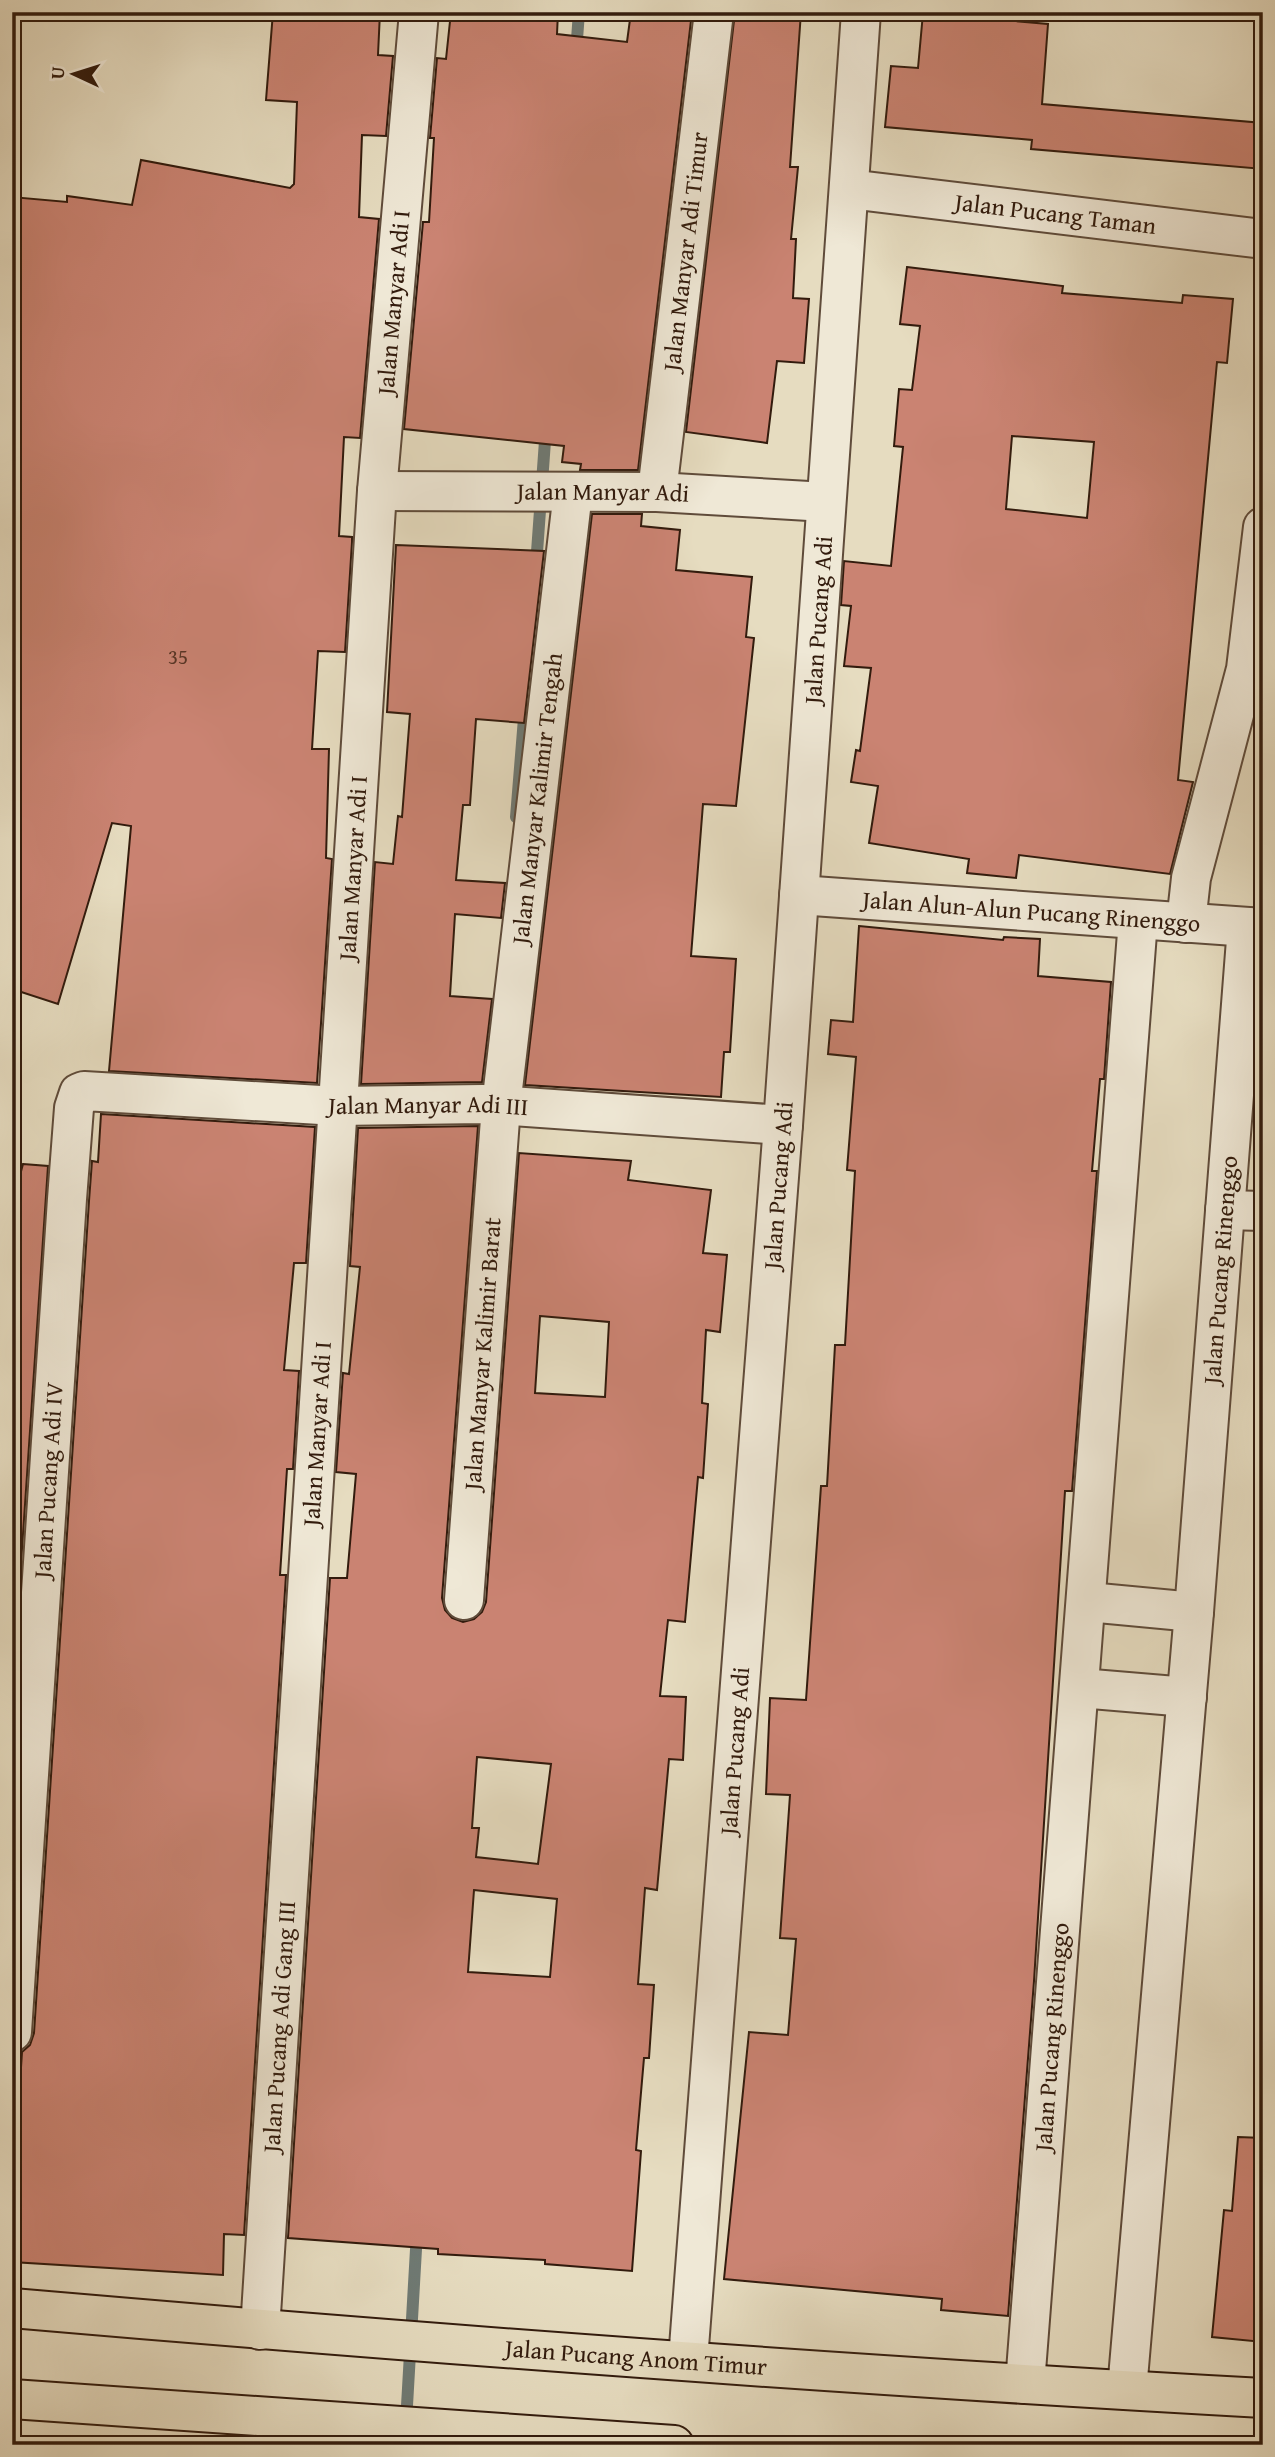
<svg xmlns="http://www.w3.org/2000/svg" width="1275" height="2457" font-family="'Gentium Book Plus',serif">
<rect width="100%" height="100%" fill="#e6dcc0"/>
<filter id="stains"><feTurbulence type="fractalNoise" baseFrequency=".00286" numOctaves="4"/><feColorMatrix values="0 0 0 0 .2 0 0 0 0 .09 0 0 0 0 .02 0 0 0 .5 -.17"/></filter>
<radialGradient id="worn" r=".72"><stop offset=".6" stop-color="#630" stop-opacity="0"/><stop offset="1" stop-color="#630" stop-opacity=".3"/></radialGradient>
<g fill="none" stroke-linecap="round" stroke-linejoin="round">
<!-- stream -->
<path stroke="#6f7a74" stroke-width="12" d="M576 53 579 12
M536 566 546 427
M516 817 525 706
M406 2423 417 2232"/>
</g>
<!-- building -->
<path fill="#ca8372" stroke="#321b0d" stroke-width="2" fill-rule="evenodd" d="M273 12H380L378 55 393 56 386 136 362 135 359 217 379 219 360 438 344 437 339 536 352 537V542L345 652 318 651 312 749H329L326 858 332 859 317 1083 109 1071 131 826 112 823 58 1004 12 989V197L67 202V196L132 205 141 160 290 188 294 184 297 102 266 100Z
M451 12H558L557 34 627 42 631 12H692L638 470H580L581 464 562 462 564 446 404 429 423 222H429L434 138H430L437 58 446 59Z
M735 12H801L790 167H798L791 239H796L793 298 809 299 804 363 777 361 767 443 686 432Z
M923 13 1048 24 1042 104 1263 123V169L1031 149 1032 140 885 127 891 66 918 68Z
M907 267 1063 286 1062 293 1182 303 1183 295 1233 299 1227 363 1217 362 1178 780 1193 782 1170 874 1019 855 1016 878 967 873 969 859 869 843 878 786 851 782 856 750 860 751 871 668 844 666 851 606 841 605 844 561 891 566 903 447 894 446 899 389 912 390 920 326 900 324ZM1012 436 1094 442 1087 518 1006 509Z
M592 514H642L641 526 680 530 676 570 752 577 746 637 754 638 736 806 703 804 691 956 736 959 730 1052H724L721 1097 525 1085Z
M396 545 544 551 524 723 476 719 470 805H463L456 880 505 883 501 918 455 914 450 996 492 999 482 1082 361 1084 375 862 393 864 398 816 402 817 410 714 387 712Z
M859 926 1003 940 1004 937 1040 939 1038 976 1111 982 1104 1079H1100L1092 1171H1097L1072 1491H1065L1034 1981 1008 2316 941 2310 942 2299 724 2279 749 2032 788 2035 796 1939 780 1938 790 1795 766 1794 770 1698 806 1700 821 1486H827L835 1345H845L855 1171 847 1170 856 1057 828 1054 831 1020 853 1022Z
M101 1114 315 1127 306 1263H294L284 1370 299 1371 293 1469H287L280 1575H286L244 2235 224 2234 223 2275 12 2262V2204L22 2052 30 2045 34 2033 89 1201 92 1161 98 1162Z
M478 1126 442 1598 445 1610 452 1618 463 1622 474 1619 482 1612 486 1602 519 1153 631 1161 628 1180 711 1190 703 1253 727 1255 720 1332 706 1330 702 1403 708 1404 703 1478 698 1477 685 1622 668 1620 660 1696 686 1697 683 1760 669 1759 657 1890 645 1888 638 1984 654 1985 649 2058H644L636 2150 641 2151 632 2271 545 2264V2260L438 2254V2249L288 2238 330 1578H347L356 1474 336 1472 343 1373 349 1374 360 1267 350 1266 358 1128ZM540 1316 609 1322 605 1397 535 1393ZM477 1757 551 1764 538 1864 476 1857 479 1828H472ZM474 1890 557 1899 550 1977 468 1972Z
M23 1164 48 1166 12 1696V1205Z
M1238 2137 1263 2138V2342L1212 2337 1224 2210 1232 2211Z"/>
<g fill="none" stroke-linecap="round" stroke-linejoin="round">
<!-- minor casing -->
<g stroke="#5f4b3a" stroke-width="42">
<g id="minor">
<path id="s1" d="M849 189 1263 239"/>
<path id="s2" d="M377 491 657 492 826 502"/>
<path id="s3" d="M657 492 714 12"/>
<path id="s4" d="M799 895 1263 928"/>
<path d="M1186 923 1191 878 1246 669 1263 527"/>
<path d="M1225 1210 1263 1211"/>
<path id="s5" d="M464 1600 501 1106 573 492"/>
<path d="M1088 1602 1194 1612"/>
<path d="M1080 1688 1187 1697"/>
<path id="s6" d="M12 2032 67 1199 74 1108 79 1093 84 1091 337 1106 482 1104 783 1125"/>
<path id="s7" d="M260 2330 377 491 419 12"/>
<path id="s8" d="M688 2360 783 1125 861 12"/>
<path id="s9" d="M1025 2384 1138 920"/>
<path id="s10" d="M1127 2390 1194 1612 1247 927"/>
</g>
</g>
<!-- major casing -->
<g stroke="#321b0d" stroke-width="42">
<g id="major">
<path id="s11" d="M12 2308C428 2344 846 2375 1263 2398"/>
<path d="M12 2399 674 2445"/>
</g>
</g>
<!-- minor -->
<use href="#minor" stroke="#efe8d6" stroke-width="38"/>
<!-- major -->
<use href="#major" stroke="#e6dcc0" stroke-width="38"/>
</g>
<g text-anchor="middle" stroke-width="5" stroke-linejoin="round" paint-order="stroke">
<!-- number labels -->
<g font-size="21" fill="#583526">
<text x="178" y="664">35</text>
</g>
<!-- street labels -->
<g font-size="24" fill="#321b0d" stroke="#efe8d6">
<text dy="8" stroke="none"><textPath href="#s1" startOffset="208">Jalan Pucang Taman</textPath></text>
<text dy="8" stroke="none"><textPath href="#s3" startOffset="242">Jalan Manyar Adi Timur</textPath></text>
<text dy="8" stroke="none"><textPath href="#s7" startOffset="2032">Jalan Manyar Adi I</textPath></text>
<text dy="8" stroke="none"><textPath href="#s2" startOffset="226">Jalan Manyar Adi</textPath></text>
<text dy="8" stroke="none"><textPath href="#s8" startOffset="1745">Jalan Pucang Adi</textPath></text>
<text dy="8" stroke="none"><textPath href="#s5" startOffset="805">Jalan Manyar Kalimir Tengah</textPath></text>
<text dy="8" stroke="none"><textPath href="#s7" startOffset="1465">Jalan Manyar Adi I</textPath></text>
<text dy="8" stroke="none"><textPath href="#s4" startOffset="233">Jalan Alun-Alun Pucang Rinenggo</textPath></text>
<text dy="8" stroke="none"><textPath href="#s6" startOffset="1292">Jalan Manyar Adi III</textPath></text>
<text dy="8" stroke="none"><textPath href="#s8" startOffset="1178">Jalan Pucang Adi</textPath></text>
<text dy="8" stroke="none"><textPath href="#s10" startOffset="1124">Jalan Pucang Rinenggo</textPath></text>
<text dy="8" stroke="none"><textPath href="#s5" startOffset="247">Jalan Manyar Kalimir Barat</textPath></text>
<text dy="8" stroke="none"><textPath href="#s7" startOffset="898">Jalan Manyar Adi I</textPath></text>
<text dy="8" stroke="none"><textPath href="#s6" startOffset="553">Jalan Pucang Adi IV</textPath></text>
<text dy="8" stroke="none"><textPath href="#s8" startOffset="611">Jalan Pucang Adi</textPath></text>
<text dy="8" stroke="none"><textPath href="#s7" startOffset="304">Jalan Pucang Adi Gang III</textPath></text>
<text dy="8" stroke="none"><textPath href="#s9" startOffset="348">Jalan Pucang Rinenggo</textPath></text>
<text dy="8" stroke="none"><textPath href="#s11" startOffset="626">Jalan Pucang Anom Timur</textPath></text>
</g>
</g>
<!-- margin -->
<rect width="1275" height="2457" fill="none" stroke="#e6dcc0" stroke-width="42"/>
<rect x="14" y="14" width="1247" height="2429" fill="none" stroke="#321b0d" stroke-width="3.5"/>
<rect x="21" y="21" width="1233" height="2415" fill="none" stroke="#321b0d" stroke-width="2"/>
<!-- north arrow -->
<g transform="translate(74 74) rotate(274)" stroke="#efe8d6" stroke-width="5" paint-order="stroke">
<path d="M0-5L12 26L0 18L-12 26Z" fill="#321b0d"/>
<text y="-10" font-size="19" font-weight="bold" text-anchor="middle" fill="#321b0d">U</text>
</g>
<rect width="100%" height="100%" filter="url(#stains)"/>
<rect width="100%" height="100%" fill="url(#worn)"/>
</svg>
